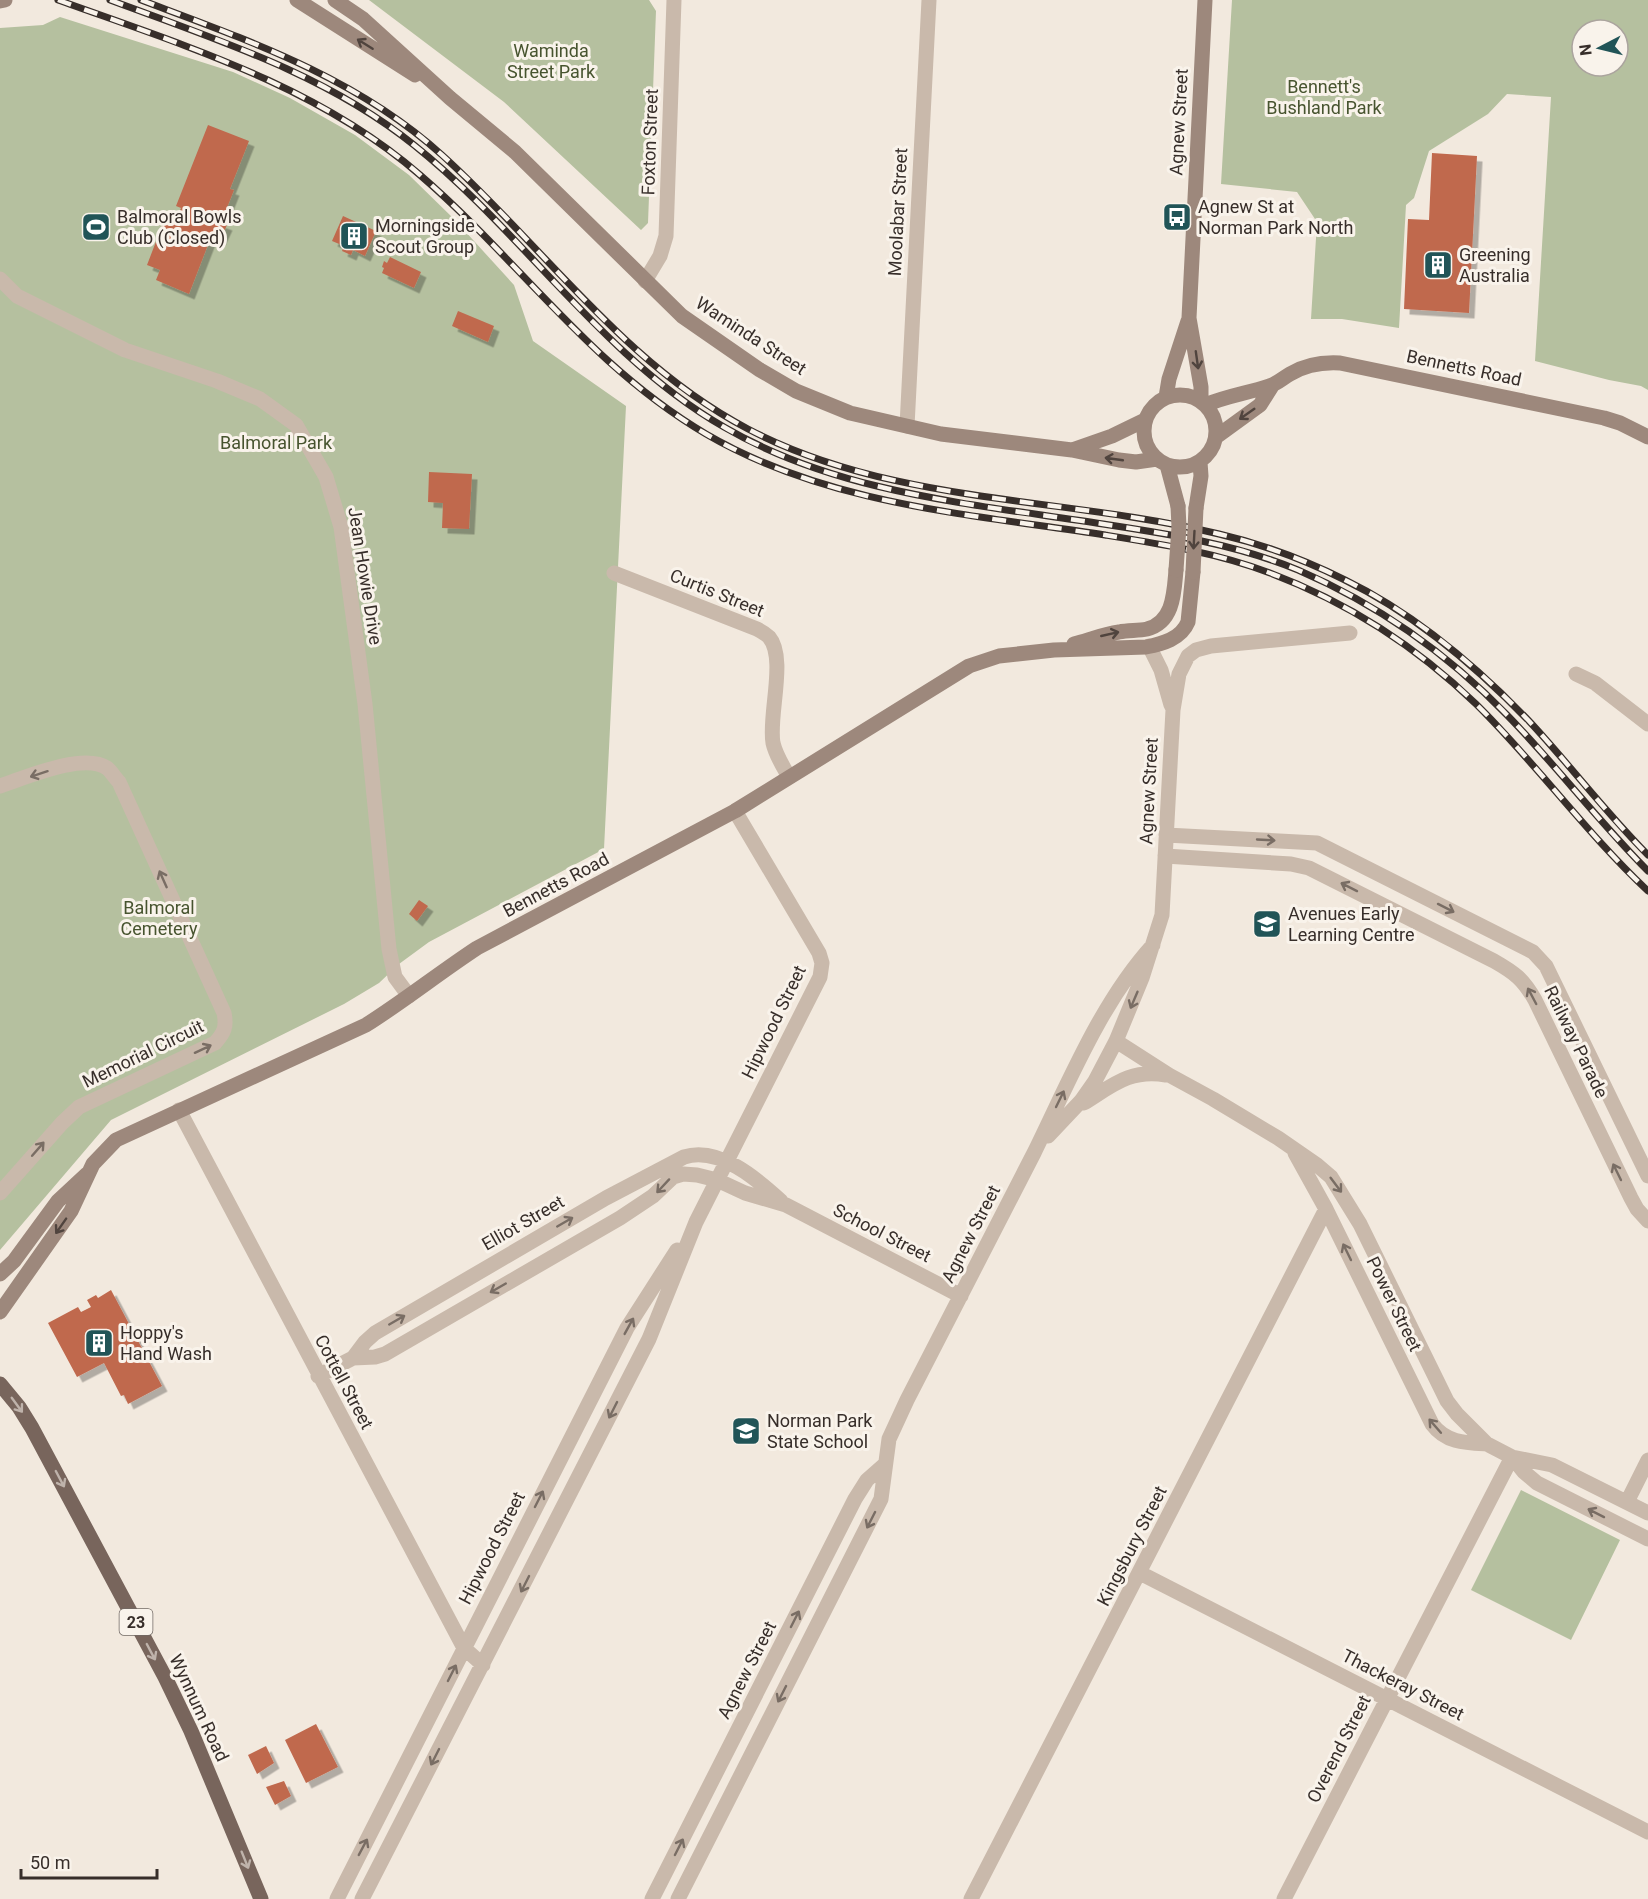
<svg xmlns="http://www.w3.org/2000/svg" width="1648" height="1899" font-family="Roboto,sans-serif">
<defs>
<filter id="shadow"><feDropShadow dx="5.5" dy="5.5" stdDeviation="0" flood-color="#0004"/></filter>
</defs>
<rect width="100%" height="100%" fill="#f2e9de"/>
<!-- green -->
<path fill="#b5c09f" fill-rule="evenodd" d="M369 0H649L656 11 648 223 641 230 504 102Z
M1232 0H1648V390L1641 386 1609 380 1535 361 1551 97 1507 94 1488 114 1429 151 1414 198 1406 205 1399 328 1342 319H1311L1317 222 1297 192 1221 184ZM1582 30H1618V66H1582Z
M60 17 233 72 290 98 355 135 409 175 454 219 514 285 533 341 626 406 604 849 429 942 399 964 379 983 344 1004 111 1120 0 1250V28L43 25Z
M1521 1490 1620 1540 1571 1640 1471 1590Z"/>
<!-- building -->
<path fill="#c0694e" filter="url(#shadow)" d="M208 125 249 141 230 189 234 190 223 218 219 217 218 222 227 225 220 240 211 237 189 294 156 280 160 270 147 265 167 213 177 217 181 208 176 206Z
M1432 153 1477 156 1469 313 1404 309 1408 219 1429 220Z
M343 216 376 231 365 256 353 250 351 255 342 251 344 246 332 241Z
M390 257 421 272 414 288 382 273 384 268 382 267 384 261 387 263Z
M458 311 494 326 488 342 452 326Z
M429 472 472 474 469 529 442 528 443 503 428 502Z
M419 900 428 906 417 921 409 914Z
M111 1290 162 1386 128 1404 124 1395 121 1396 104 1363 77 1377 48 1323 78 1307 81 1312 91 1307 87 1300 96 1295 98 1298Z
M316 1724 338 1767 306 1783 285 1740Z
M266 1746 274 1763 257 1774 248 1755Z
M284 1781 291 1796 275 1805 266 1787Z"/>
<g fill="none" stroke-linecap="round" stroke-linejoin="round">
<!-- street -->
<path stroke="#c9b9ab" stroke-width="15" d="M0 279 17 296 125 350 217 381 260 399 296 425 326 477 341 527 365 704 389 949 395 977 409 996
M645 281 660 256 666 236 674 0
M907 426 929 0
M614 573 757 629C761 631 766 634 769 637 787 658 768 716 773 743 776 756 783 766 789 777
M1149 646 1161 670 1171 705
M1576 674 1595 683 1648 724
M0 786C25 778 83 752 107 768 111 771 115 778 119 782L224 1013C227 1027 224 1033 215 1043L79 1107 62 1123 0 1193
M1166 835 1317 843 1533 952 1546 966 1648 1176
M1165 856 1291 864 1309 868 1494 961C1515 973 1523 979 1535 1000L1631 1198 1637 1209 1648 1221
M1116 1041 1169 1075 1213 1099 1278 1138 1317 1165 1331 1177 1360 1224 1447 1401 1457 1414 1487 1444 1512 1457 1552 1465 1648 1513
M1084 1103C1113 1085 1130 1069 1166 1075
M179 1110 464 1648 483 1665
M1048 1136 1081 1101 1095 1081 1116 1041 1142 978 1162 915 1173 710 1179 674 1188 656 1196 650 1211 646 1350 633
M1295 1153 1326 1209 1432 1424C1446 1443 1466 1443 1487 1444
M353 1358 365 1342 375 1333 606 1198 684 1157C719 1146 757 1179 781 1201
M318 1376 353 1358 375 1357 385 1354 620 1218 653 1196 673 1177 683 1174 697 1175 717 1180 745 1193 786 1205 961 1296
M1512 1457 1524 1472 1537 1483 1648 1539
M1627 1502 1648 1460
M1140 1573 1648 1832
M337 1899 627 1328 677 1250
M362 1899 649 1339 696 1222 820 977 822 963 819 953 735 811
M652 1899 855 1499 867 1480 884 1465
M678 1899 881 1499 889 1439 907 1400C949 1318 992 1236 1034 1153 1068 1084 1101 1002 1153 945
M971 1899 1326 1209
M1284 1899 1512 1457"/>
<!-- secondary -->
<path stroke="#9d887c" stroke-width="15" d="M297 0 415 75
M335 0 363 19 450 98 515 152 682 316 760 370 796 391 850 413 941 434 1072 450 1119 460 1136 462 1157 459
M0 1 5 0
M1144 431a36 36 0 1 1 72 0a36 36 0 1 1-72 0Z
M1166 397 1169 379 1188 321
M1201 401V387L1189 318 1205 0
M1205 405C1226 396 1248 393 1269 386 1277 384 1283 378 1290 374 1305 365 1323 362 1340 363L1604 418 1620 423 1648 437
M1216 437 1260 405 1272 386
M1072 450 1112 436 1145 420
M1167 465 1178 506
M1196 508 1201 476 1200 462
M1074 644C1089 640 1104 634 1119 632 1129 630 1138 631 1147 629 1174 622 1174 592 1176 570
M0 1274 14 1261 58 1201 87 1174
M0 1312 71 1211 93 1164 116 1140 366 1025C404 1001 439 973 477 948L735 811 969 666 999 656 1054 650 1146 647C1162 644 1181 639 1188 622L1193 572"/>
<!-- primary -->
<path stroke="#78655c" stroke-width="15" d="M0 1384 19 1407 32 1428 165 1677 191 1731 261 1899"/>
<!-- rail casing -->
<g stroke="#372e2a" stroke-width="7">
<path id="rail" d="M58 0C183 45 318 86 420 175 520 261 590 366 706 434 828 505 969 514 1105 535 1161 544 1218 553 1270 573 1347 602 1417 647 1476 704 1536 763 1586 833 1648 891
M110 0C215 39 326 74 414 145 524 233 601 356 724 427 839 494 974 504 1103 524 1169 534 1235 544 1298 570 1377 604 1447 653 1507 715 1556 765 1598 821 1648 871
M141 0C247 40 356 77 442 155 544 247 624 364 748 429 893 505 1062 496 1219 534 1262 544 1305 560 1345 580 1415 614 1475 665 1529 721 1570 765 1606 813 1648 855"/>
</g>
<!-- rail -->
<use href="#rail" stroke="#f9f3eb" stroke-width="4.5" stroke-dasharray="14" stroke-linecap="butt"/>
<!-- secondary-bridge -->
<path stroke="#9d887c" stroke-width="15" d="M1176 570 1179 527 1178 506
M1193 572 1196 508"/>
</g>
<!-- one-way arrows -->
<defs><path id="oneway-shaft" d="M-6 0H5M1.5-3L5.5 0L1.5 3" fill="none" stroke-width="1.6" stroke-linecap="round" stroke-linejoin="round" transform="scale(1.5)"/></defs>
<g stroke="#50443e">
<use href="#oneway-shaft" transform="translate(365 44) rotate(-148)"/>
<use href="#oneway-shaft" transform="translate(1197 360) rotate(82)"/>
<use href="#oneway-shaft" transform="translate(1247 414) rotate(145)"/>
<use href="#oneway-shaft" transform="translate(1114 459) rotate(-172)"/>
<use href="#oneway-shaft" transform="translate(1194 540) rotate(93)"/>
<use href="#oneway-shaft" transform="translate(1110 634) rotate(-13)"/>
<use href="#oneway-shaft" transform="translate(61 1226) rotate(125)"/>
</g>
<g stroke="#796d64">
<use href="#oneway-shaft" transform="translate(39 774) rotate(162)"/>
<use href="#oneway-shaft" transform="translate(1266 840) rotate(3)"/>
<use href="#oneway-shaft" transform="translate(163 879) rotate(-114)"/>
<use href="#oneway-shaft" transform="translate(1349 887) rotate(-153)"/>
<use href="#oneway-shaft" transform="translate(1446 908) rotate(27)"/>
<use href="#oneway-shaft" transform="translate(1532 996) rotate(-118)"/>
<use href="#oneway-shaft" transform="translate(1134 1000) rotate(113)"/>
<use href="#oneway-shaft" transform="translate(203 1049) rotate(-25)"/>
<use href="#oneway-shaft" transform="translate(1060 1099) rotate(-64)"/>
<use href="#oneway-shaft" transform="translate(38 1149) rotate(-49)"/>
<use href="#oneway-shaft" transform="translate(1617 1172) rotate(-116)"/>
<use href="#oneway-shaft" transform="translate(1336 1185) rotate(53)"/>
<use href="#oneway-shaft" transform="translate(663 1186) rotate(133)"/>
<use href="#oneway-shaft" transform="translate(565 1222) rotate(-30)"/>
<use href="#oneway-shaft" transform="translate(1347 1252) rotate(-116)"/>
<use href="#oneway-shaft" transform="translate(498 1288) rotate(150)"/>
<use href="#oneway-shaft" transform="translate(397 1320) rotate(-30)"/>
<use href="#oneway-shaft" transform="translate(629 1326) rotate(-61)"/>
<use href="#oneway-shaft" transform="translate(613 1410) rotate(117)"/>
<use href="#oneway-shaft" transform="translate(1435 1426) rotate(-131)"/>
<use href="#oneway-shaft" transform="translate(539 1499) rotate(-63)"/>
<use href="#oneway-shaft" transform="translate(1596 1513) rotate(-153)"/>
<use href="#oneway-shaft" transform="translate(871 1520) rotate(117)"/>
<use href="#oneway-shaft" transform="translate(525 1584) rotate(117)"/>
<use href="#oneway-shaft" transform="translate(795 1619) rotate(-63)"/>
<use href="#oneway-shaft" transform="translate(452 1673) rotate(-63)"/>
<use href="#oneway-shaft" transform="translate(782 1694) rotate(117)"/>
<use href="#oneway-shaft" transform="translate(435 1757) rotate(117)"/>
<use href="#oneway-shaft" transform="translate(363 1847) rotate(-62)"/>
<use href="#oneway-shaft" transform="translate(679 1847) rotate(-63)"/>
</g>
<g stroke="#bfb3ab">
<use href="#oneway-shaft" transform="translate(17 1405) rotate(54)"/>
<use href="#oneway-shaft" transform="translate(60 1479) rotate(62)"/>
<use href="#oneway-shaft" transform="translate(151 1652) rotate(62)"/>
<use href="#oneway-shaft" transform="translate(245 1860) rotate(68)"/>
</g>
<!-- icons -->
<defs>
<g id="bus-square" transform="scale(1.5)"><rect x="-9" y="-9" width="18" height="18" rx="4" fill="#215457" stroke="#f9f3eb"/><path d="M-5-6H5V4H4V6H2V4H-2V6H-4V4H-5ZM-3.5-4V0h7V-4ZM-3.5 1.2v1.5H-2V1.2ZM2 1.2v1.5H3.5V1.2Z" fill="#fff"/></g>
<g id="stadium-square" transform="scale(1.5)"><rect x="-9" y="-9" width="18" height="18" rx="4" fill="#215457" stroke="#f9f3eb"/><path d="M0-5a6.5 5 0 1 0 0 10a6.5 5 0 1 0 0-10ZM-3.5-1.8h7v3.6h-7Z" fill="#fff"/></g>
<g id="building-square" transform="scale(1.5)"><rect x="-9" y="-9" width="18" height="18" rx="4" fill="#215457" stroke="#f9f3eb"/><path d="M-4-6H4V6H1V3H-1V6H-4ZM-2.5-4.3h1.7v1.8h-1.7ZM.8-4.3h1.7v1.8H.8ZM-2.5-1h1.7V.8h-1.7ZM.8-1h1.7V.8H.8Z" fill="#fff"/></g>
<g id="school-square" transform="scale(1.5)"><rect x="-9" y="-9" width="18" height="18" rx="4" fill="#215457" stroke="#f9f3eb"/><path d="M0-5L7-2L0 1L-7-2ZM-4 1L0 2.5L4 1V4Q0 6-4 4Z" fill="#fff"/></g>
</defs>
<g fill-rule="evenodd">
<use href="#bus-square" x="1177" y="217"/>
<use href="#stadium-square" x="96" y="227"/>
<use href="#building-square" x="354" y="236"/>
<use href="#building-square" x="1438" y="265"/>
<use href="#school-square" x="1267" y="924"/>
<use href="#building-square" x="99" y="1343"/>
<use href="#school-square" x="746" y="1431"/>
</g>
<g text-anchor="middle" stroke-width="6" stroke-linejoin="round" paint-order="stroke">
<!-- shield labels -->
<rect fill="#f9f3eb" stroke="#716964" stroke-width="1.5" x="119.5" y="1609" width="33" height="26" rx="4.5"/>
<g font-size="16" font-weight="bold" fill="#372e2a">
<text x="136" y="1628">23</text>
</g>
<!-- park labels -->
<g font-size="18" fill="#47542f" stroke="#f9f3eb">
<text x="551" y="57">Waminda<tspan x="551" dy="21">Street Park</tspan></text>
<text x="1324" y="93">Bennett's<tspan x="1324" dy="21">Bushland Park</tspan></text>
<text x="276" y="449">Balmoral Park</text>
<text x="159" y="914">Balmoral<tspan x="159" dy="21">Cemetery</tspan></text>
</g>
<!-- street labels -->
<g font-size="18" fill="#372e2a" stroke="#f9f3eb">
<text transform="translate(1179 122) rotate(-87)" y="6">Agnew Street</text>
<text transform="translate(650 142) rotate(-88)" y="6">Foxton Street</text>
<text transform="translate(898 212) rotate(-87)" y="6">Moolabar Street</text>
<text transform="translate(751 336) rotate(33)" y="6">Waminda Street</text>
<text transform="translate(1464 368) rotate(12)" y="6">Bennetts Road</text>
<text transform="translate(365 576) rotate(81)" y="6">Jean Howie Drive</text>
<text transform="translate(717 593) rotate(22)" y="6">Curtis Street</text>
<text transform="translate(1149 791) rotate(-87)" y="6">Agnew Street</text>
<text transform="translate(556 885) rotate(-28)" y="6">Bennetts Road</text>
<text transform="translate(774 1022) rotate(-64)" y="6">Hipwood Street</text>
<text transform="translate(1576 1042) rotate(64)" y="6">Railway Parade</text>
<text transform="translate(143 1054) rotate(-26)" y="6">Memorial Circuit</text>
<text transform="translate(523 1223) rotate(-30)" y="6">Elliot Street</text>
<text transform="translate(882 1233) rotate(27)" y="6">School Street</text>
<text transform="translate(971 1234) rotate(-63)" y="6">Agnew Street</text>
<text transform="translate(1394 1304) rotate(64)" y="6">Power Street</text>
<text transform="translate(344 1382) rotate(62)" y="6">Cottell Street</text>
<text transform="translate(1132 1546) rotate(-63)" y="6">Kingsbury Street</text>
<text transform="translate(492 1548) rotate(-63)" y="6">Hipwood Street</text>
<text transform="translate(747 1670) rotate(-63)" y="6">Agnew Street</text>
<text transform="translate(1403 1685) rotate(27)" y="6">Thackeray Street</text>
<text transform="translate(199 1708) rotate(65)" y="6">Wynnum Road</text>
<text transform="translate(1339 1749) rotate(-63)" y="6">Overend Street</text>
</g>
<!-- poi labels -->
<g font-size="18" fill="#372e2a" stroke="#f9f3eb" text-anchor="start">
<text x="1198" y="213">Agnew St at<tspan x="1198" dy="21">Norman Park North</tspan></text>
<text x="117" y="223">Balmoral Bowls<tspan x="117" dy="21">Club (Closed)</tspan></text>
<text x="375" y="232">Morningside<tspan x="375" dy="21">Scout Group</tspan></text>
<text x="1459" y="261">Greening<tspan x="1459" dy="21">Australia</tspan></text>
<text x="1288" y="920">Avenues Early<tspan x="1288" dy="21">Learning Centre</tspan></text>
<text x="120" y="1339">Hoppy's<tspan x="120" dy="21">Hand Wash</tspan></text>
<text x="767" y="1427">Norman Park<tspan x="767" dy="21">State School</tspan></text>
</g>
</g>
<!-- north arrow -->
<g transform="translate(1600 48) rotate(263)"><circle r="28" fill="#f9f3eb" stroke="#aba49e" stroke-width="1.5"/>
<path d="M0-4.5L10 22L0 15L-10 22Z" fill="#215457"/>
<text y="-9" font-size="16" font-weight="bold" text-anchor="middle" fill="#372e2a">N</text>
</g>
<!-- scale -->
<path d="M21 1869v9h136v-9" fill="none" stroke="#372e2a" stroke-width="3"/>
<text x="30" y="1869" font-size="18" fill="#372e2a" stroke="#f9f3eb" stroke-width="4.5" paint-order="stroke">50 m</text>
</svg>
